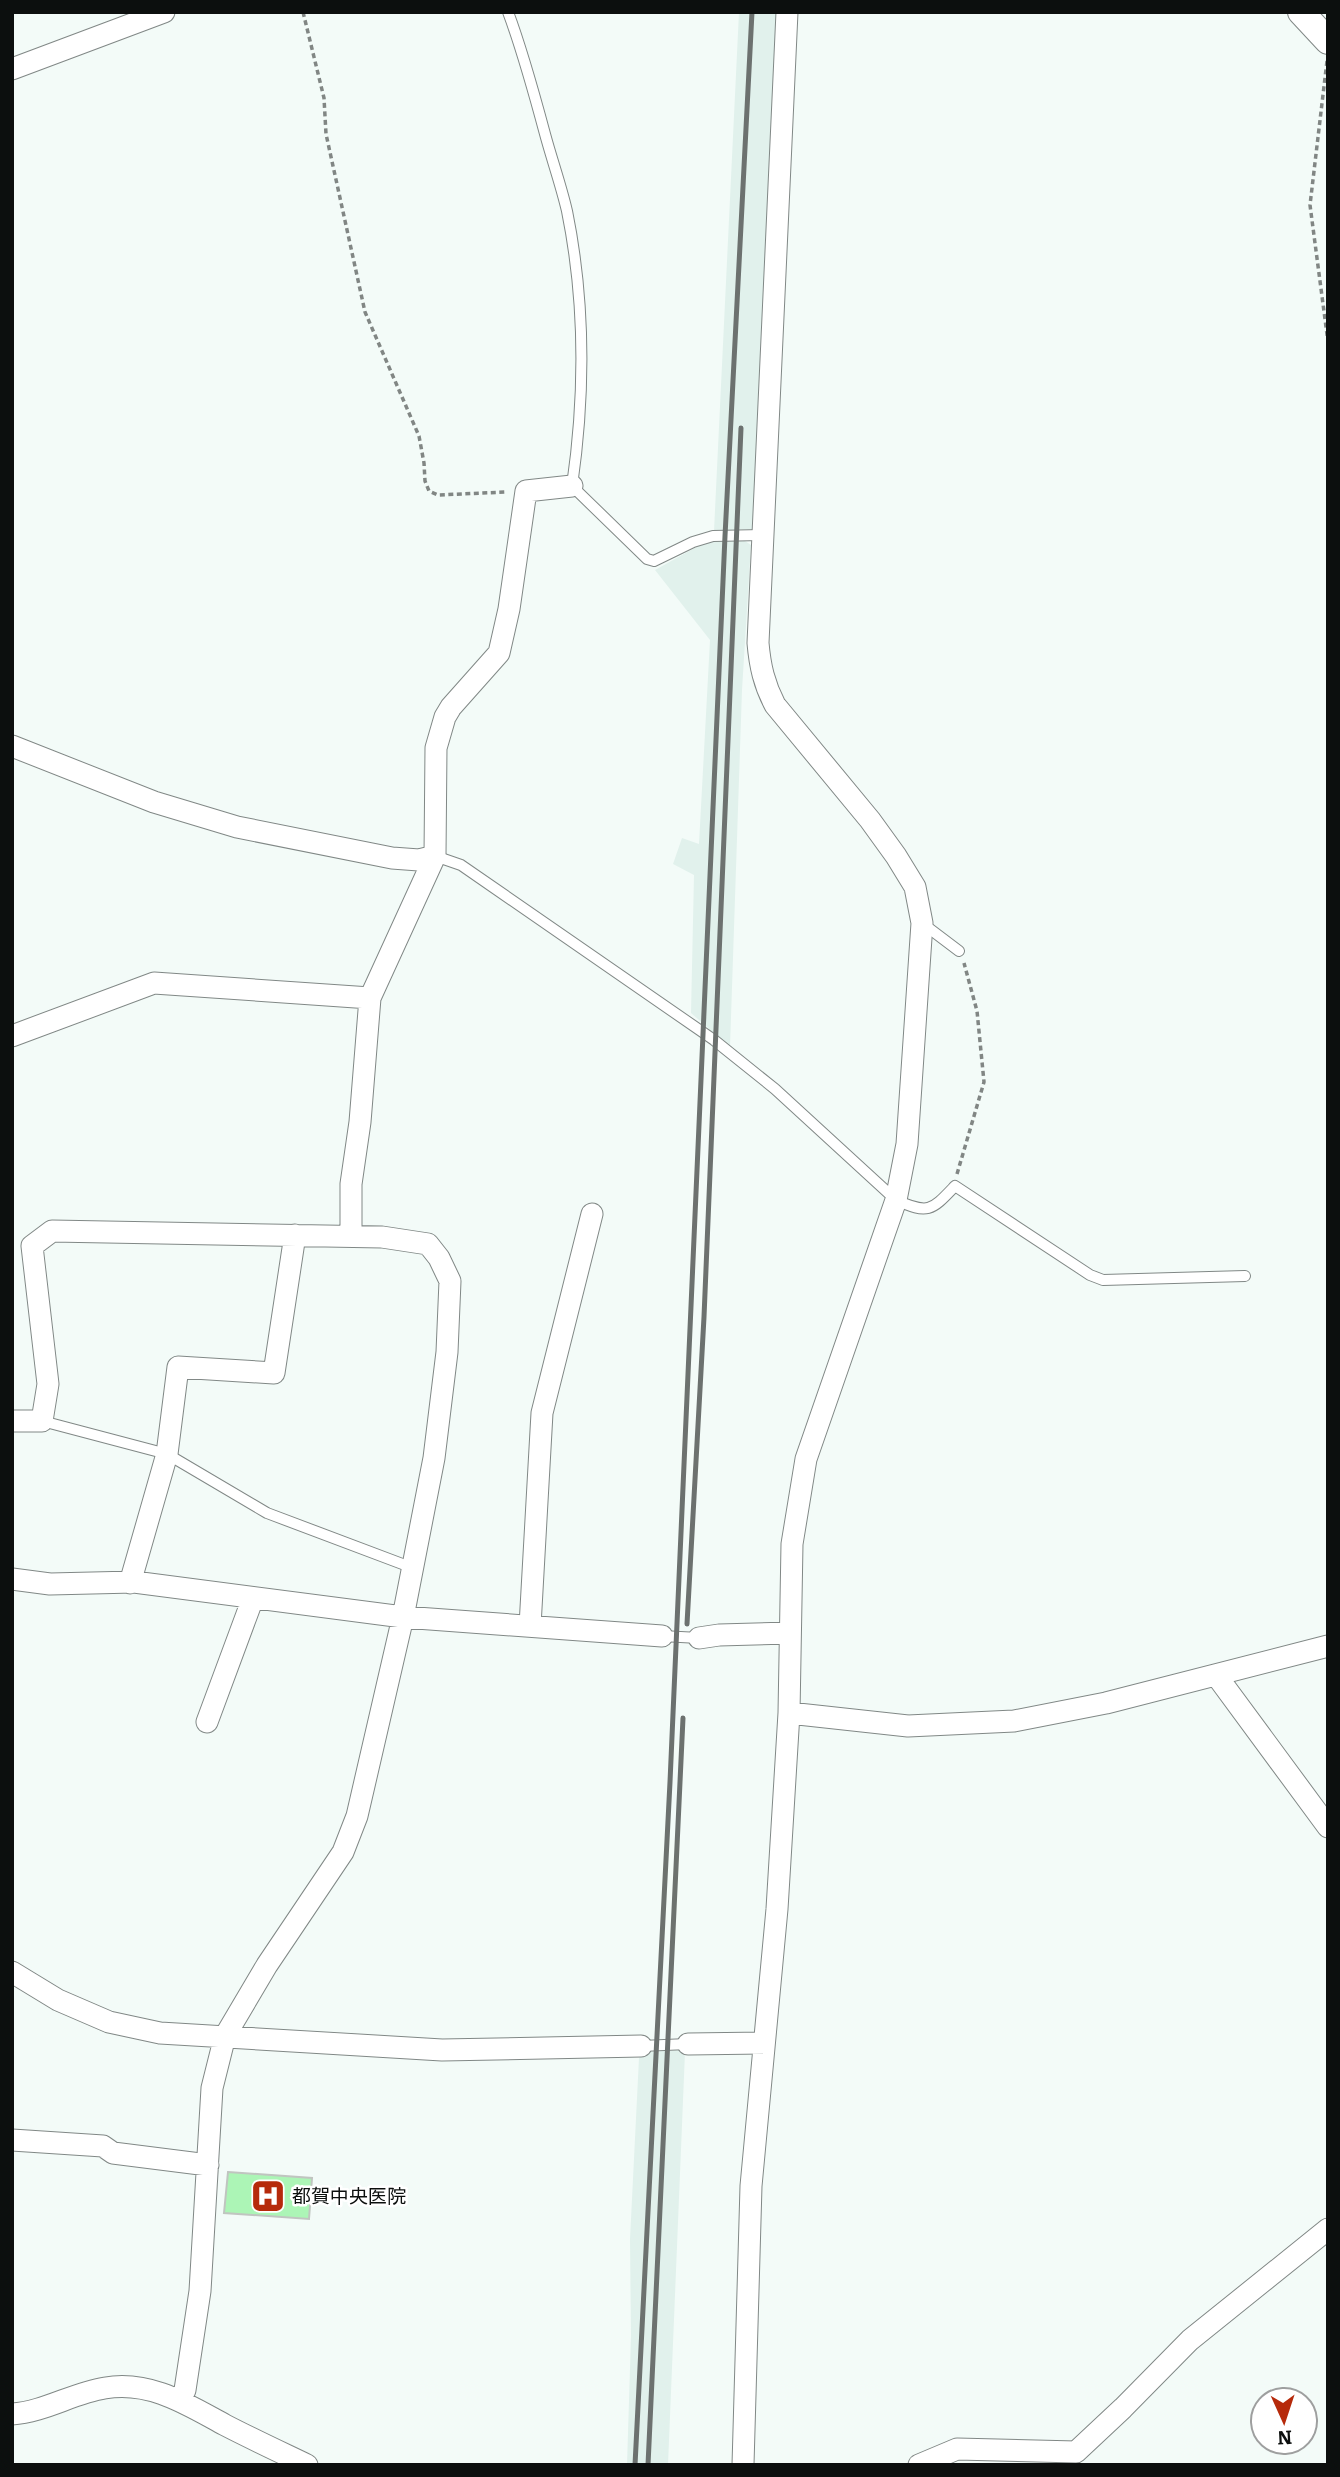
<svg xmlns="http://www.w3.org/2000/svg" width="1340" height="2477" font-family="Bitter,'Noto Sans JP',serif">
<rect width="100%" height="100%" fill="#f3fbf8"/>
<!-- built -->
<path fill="#e1f1ec" d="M739 12H777L762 355 753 529 714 531Z
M742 539 751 545 742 690 730 1047 691 1013 694 875 673 864 682 838 699 844 710 640 655 570 700 545 713 542Z
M683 2050 685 2052 668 2465H627L631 2336 630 2239 639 2058 644 2052Z"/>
<!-- building -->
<path fill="#acf5b6" stroke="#c0c5c0" stroke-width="2" d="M228 2172 312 2178 309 2219 224 2213Z"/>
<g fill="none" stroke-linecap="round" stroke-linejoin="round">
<!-- service casing -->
<g stroke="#818886" stroke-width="12">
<path id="service" d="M508 12C523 52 534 93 545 134 552 160 561 185 567 211 585 300 585 396 572 486L647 559 654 561 693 542 713 536 762 535
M435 856 461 865 714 1040 775 1089 896 1200C929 1215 932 1210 955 1186L1090 1275 1103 1280 1245 1276
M922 923 959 951
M42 1421 167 1454 267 1513 413 1568
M662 1636 699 1638
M641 2046 688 2044"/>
</g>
<!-- minor casing -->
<g stroke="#818886" stroke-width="23">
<path id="minor" d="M12 69 164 12
M12 746 154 802 237 827 392 858 419 860 435 856 436 748 445 717 451 707 499 653 509 609 526 491 572 486
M12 1036 154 983 370 998
M351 1236V1184L360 1122 370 998 435 856
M12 1421H42L48 1384 32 1246 52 1231 382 1237 428 1244 439 1258 450 1281 447 1352 434 1458 403 1617 357 1816 343 1852 267 1965 225 2036 212 2088 200 2291 185 2390 180 2400
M12 1579 50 1584 134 1582 403 1617 662 1636
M130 1583 167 1454 178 1367 274 1373 295 1235
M530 1626 542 1413 592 1214
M699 1638 719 1635 790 1633
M1216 1675 1328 1827
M789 1713 908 1726 1014 1721 1106 1703 1328 1646
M207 1722 253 1598
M12 1972 58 2000 109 2022 160 2033 442 2050 641 2046
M688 2044 764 2043
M12 2140 103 2146 113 2153 208 2165
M12 2414C44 2412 73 2393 105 2388 150 2380 188 2405 225 2425 252 2439 280 2452 307 2465
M743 2465 751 2186 777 1909 789 1713 792 1544 806 1459 896 1200 907 1144 922 923 915 887 896 856 870 820 775 705C764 684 760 666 758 643L787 12
M919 2465 957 2449 1076 2452 1123 2408 1190 2340 1328 2229"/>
</g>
<!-- tertiary casing -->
<g stroke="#818886" stroke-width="28">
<path id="tertiary" d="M1301 12 1328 41"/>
</g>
<!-- path -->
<path stroke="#818684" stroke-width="3.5" stroke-dasharray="5 3.5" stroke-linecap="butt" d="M303 12 324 98 326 134 365 312 419 436 424 463 425 481 429 491 438 495 506 492
M1327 61 1310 205 1328 342
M957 1174 984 1082 977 1011 964 963"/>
<!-- service -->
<use href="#service" stroke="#fff" stroke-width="10"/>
<!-- minor -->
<use href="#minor" stroke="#fff" stroke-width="21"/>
<!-- tertiary -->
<use href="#tertiary" stroke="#fff" stroke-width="26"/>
<!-- rail -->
<path stroke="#6c716f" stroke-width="5" d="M687 1624 704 1317 741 428
M635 2465 670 1782 725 536 752 12
M648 2465 683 1718"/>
</g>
<!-- icons -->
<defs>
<g id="hospital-square" transform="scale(1.75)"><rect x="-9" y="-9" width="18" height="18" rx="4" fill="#b62a0b" stroke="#fff"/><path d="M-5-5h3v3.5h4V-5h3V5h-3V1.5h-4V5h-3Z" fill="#fff"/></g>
</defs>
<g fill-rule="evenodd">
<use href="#hospital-square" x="268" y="2196"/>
</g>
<g text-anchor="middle" stroke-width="5" stroke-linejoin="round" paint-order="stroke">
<!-- poi labels -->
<g font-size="19" fill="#0c0f0e" stroke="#fff" text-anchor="start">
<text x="292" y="2203">都賀中央医院</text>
</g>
</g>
<!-- border -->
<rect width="1340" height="2477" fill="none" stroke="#0c0f0e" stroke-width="28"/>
<!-- north arrow -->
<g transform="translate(1284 2421) rotate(177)"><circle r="33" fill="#ffffff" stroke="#9e9f9f" stroke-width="2"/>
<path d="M0-5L12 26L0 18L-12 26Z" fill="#b62a0b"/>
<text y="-10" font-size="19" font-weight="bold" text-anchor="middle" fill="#0c0f0e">N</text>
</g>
</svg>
